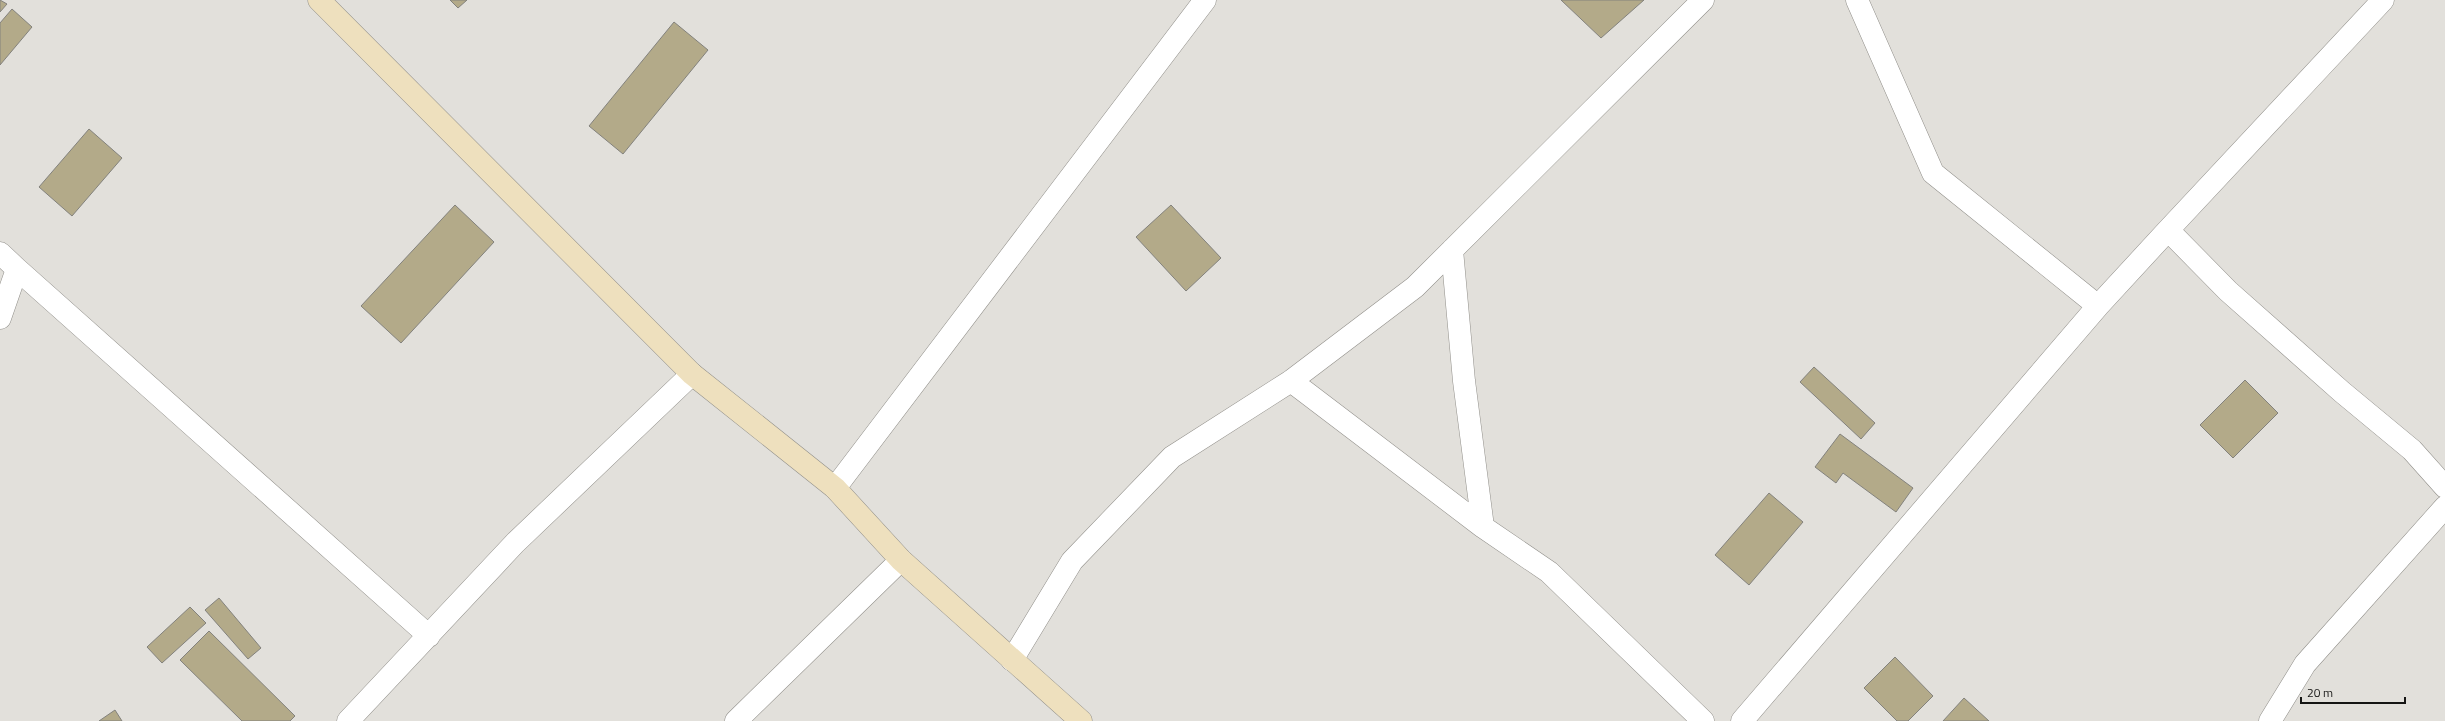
<svg xmlns="http://www.w3.org/2000/svg" width="2445" height="721" font-family="'Titillium Web',sans-serif">
<rect width="100%" height="100%" fill="#e2e0db"/>
<!-- building -->
<path fill="#b3aa89" stroke="#83827d" d="M0 0 7 4 0 12Z
M450 0H467L458 8Z
M1561 0H1644L1601 38Z
M12 9 32 27 0 65V23Z
M674 22 708 50 623 154 589 126Z
M89 129 122 158 72 216 39 187Z
M455 205 494 242 401 343 361 306Z
M1171 205 1221 258 1186 291 1136 237Z
M1814 367 1875 423 1861 439 1800 382Z
M2245 380 2278 413 2233 458 2200 425Z
M1840 434 1913 488 1896 512 1843 473 1836 483 1815 467Z
M1769 493 1803 522 1749 585 1715 555Z
M219 598 261 648 248 659 205 610Z
M190 607 206 623 162 663 147 647Z
M209 631 295 716 290 721H242L180 660Z
M1895 657 1933 696 1908 721H1897L1864 688Z
M1964 698 1989 721H1943Z
M115 710 122 721H99Z"/>
<g fill="none" stroke-linecap="round" stroke-linejoin="round">
<!-- street casing -->
<g stroke="#918f8a" stroke-width="23">
<path id="street" d="M1857 0 1933 173 2098 306
M2383 0 2168 230 2228 291 2342 392 2412 450 2445 487
M1452 250 1464 381 1483 527
M0 253 17 269 0 318
M17 269 429 636
M1291 381 1483 527 1549 572 1703 721
M835 488 1205 0
M1012 660 1072 561 1172 457 1291 381 1415 287 1703 0
M348 721 515 543 692 374
M736 721 901 560
M1742 721 2098 306 2168 230
M2270 721 2305 664 2445 507"/>
</g>
<!-- secondary casing -->
<g stroke="#918f8a" stroke-width="23">
<path id="secondary" d="M319 0 692 374 835 488 901 560 1081 721"/>
</g>
<!-- street -->
<use href="#street" stroke="#fff" stroke-width="22"/>
<!-- secondary -->
<use href="#secondary" stroke="#eee0be" stroke-width="22"/>
</g>
<!-- scale -->
<path d="M2301 697v6h104v-6" fill="none" stroke="#151513" stroke-width="2"/>
<text x="2307" y="697" font-size="12" fill="#151513" stroke="#e2e0db" stroke-width="3" paint-order="stroke">20 m</text>
</svg>
